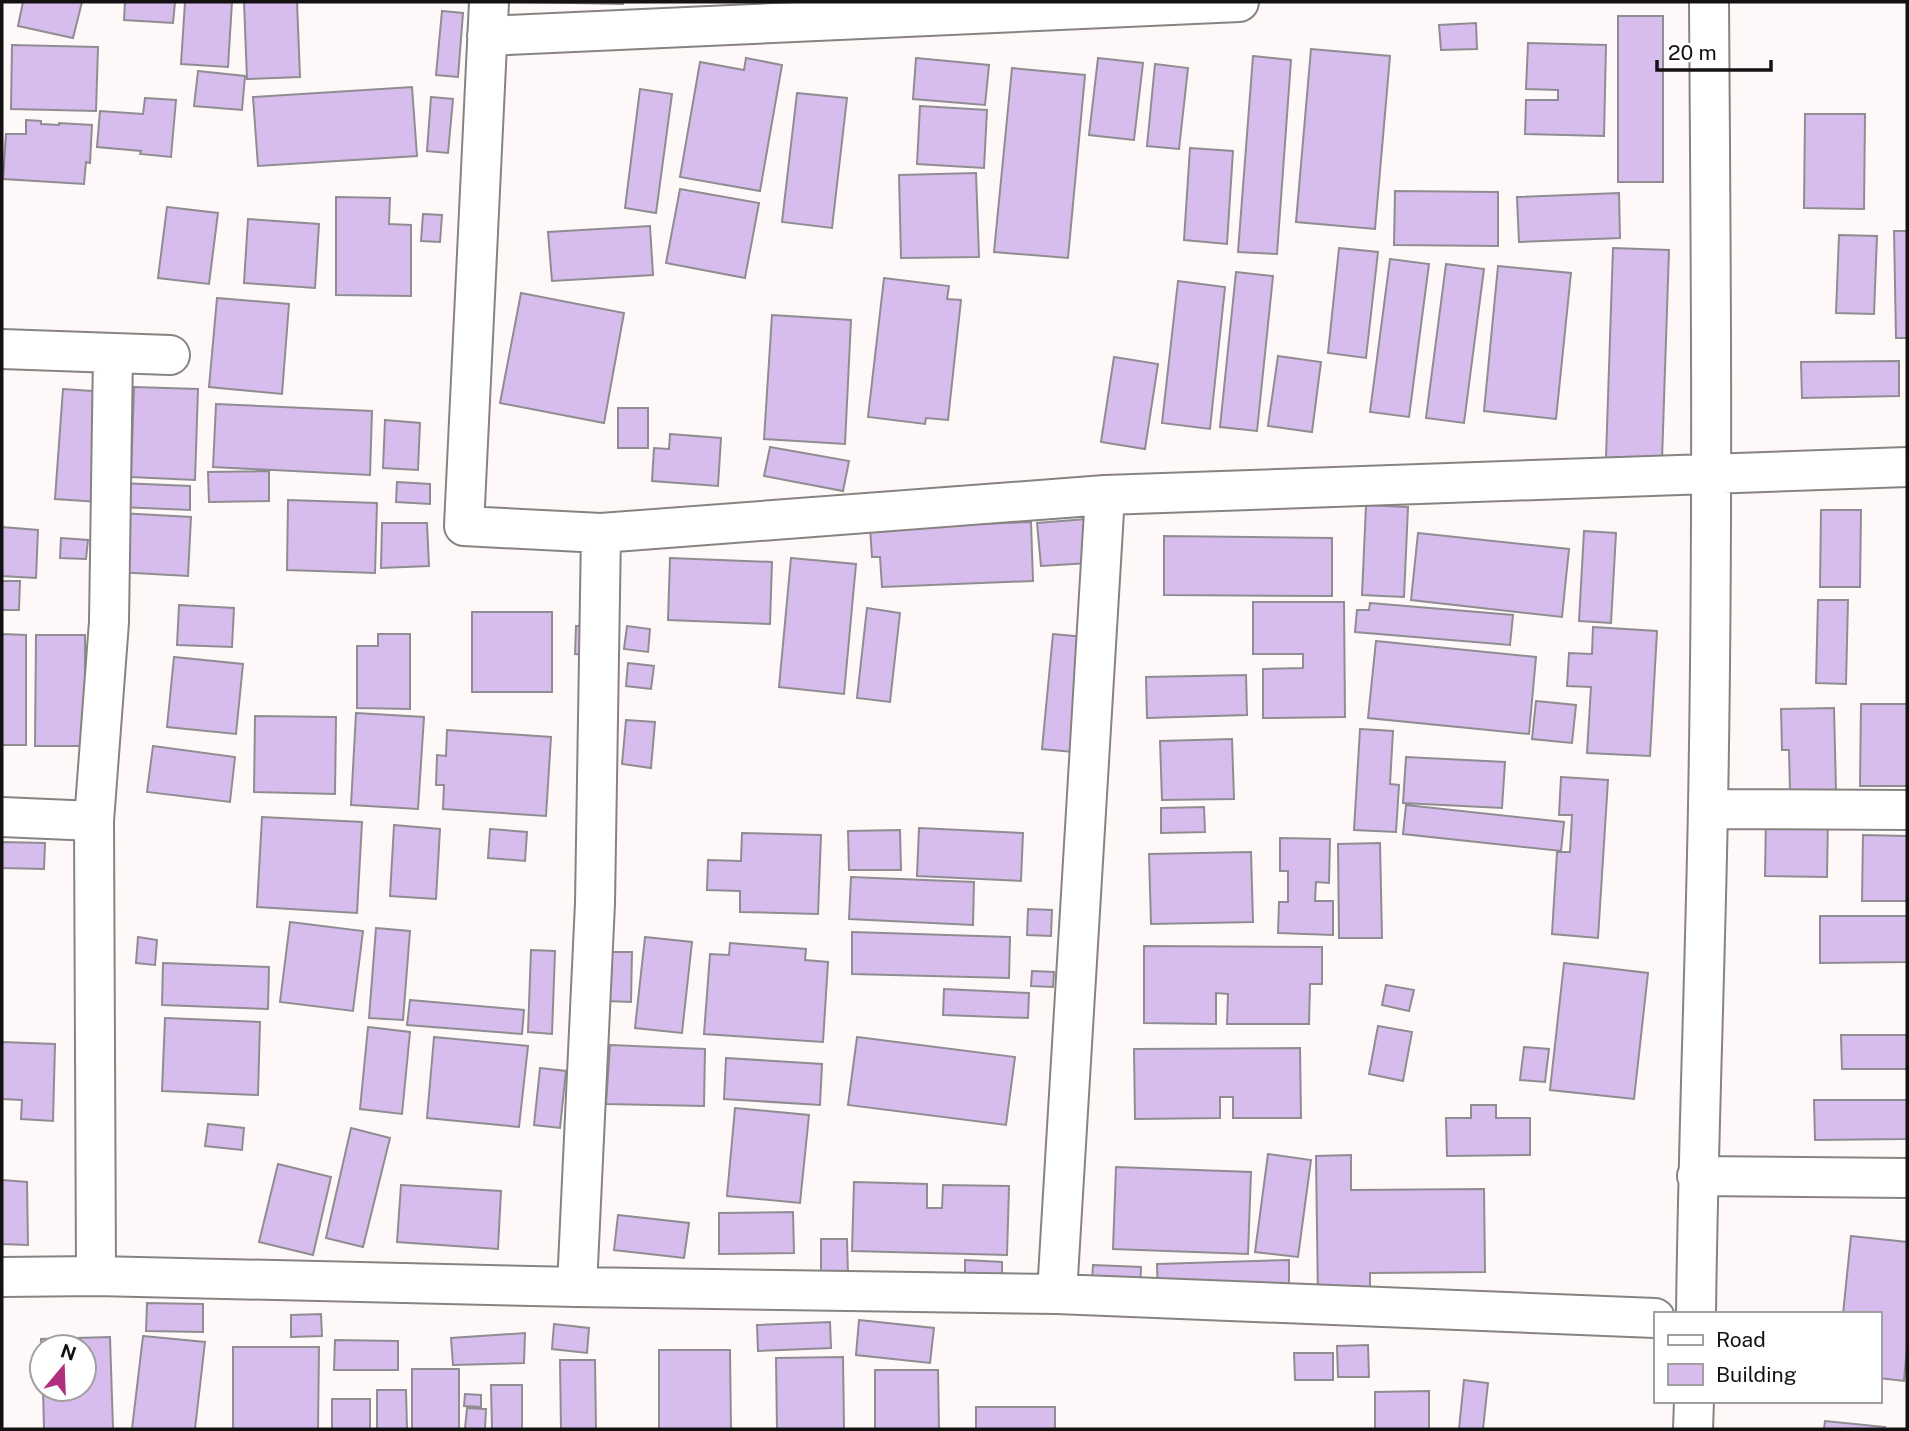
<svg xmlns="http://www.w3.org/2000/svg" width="1909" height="1431" font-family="'Public Sans',sans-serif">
<rect width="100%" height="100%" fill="#fef9f8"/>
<!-- building -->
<path fill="#d7bded" stroke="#8f8d91" stroke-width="2" d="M23 2H82L73 38 18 26Z
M125 2H175L173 23 124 20Z
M185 2H232L228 67 181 64Z
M244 2H297L300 77 247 79Z
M519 2H623V4Z
M442 11 463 13 458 77 436 75Z
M1618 16H1663V182H1618Z
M1476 23 1477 49 1441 50 1439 25Z
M1528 43 1606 45 1604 136 1525 134 1526 100H1558V90L1526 89Z
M12 45 98 47 96 111 11 109Z
M1311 49 1390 56 1375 229 1296 222Z
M1253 56 1291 60 1277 254 1238 252Z
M746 58 782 65 760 191 680 177 700 62 744 70Z
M916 58 989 65 985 105 913 99Z
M1098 58 1143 63 1134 140 1089 135Z
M1155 64 1188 68 1179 149 1147 146Z
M1012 68 1085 75 1068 258 994 252Z
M198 71 245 76 242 110 194 106Z
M412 87 417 156 258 166 253 97Z
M640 89 672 94 656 213 625 208Z
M797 93 847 98 832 228 782 222Z
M431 97 453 99 448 153 427 151Z
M145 98 176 100 171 157 140 154 141 151 97 147 100 111 143 114Z
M920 106 987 110 984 168 917 164Z
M1805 114H1865L1864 209 1804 208Z
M26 120 41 121V124L59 125V123L92 125 90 163 86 162 84 184 3 179 6 134H26Z
M1190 148 1233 151 1227 244 1184 240Z
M976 173 979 257 901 258 899 175Z
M680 189 759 203 745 278 666 263Z
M1395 191 1498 192V246L1394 245Z
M1619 193 1620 238 1519 242 1517 197Z
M336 197 390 198 389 224 411 225V296L336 295Z
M167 207 218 213 209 284 158 278Z
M423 214 442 215 440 242 421 241Z
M248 219 319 224 315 288 244 283Z
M650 226 653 275 552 281 548 232Z
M1894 231H1907V338H1896Z
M1839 235 1877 236 1874 314 1836 313Z
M1339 248 1378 252 1366 358 1328 353Z
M1613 248 1669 250 1662 460 1606 458Z
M1390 259 1429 264 1409 417 1370 412Z
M1446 264 1484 269 1464 423 1426 418Z
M1498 266 1571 273 1556 419 1484 411Z
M1236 272 1273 276 1257 431 1220 427Z
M884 278 949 286 947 299 961 300 948 420 926 418 925 424 868 417Z
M1178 281 1225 287 1210 429 1162 423Z
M521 293 624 313 604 423 500 403Z
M217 298 289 304 282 394 209 387Z
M772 315 851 320 845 444 764 439Z
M1278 356 1321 362 1312 432 1268 426Z
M1114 357 1158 364 1145 449 1101 442Z
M1899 361V396L1802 398 1801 362Z
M134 387 198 389 195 480 131 477Z
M63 389 106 392 99 502 55 499Z
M216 404 372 411 370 475 213 467Z
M618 408H648V448H618Z
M385 420 420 423 418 470 383 468Z
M670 434 721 438 718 486 652 481 654 448 669 449Z
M770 447 849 461 843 491 764 476Z
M269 471V501L209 502 208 472Z
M397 482 430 484V504L396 502Z
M120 483 190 486V510L120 507Z
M288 500 377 503 375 573 287 570Z
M1366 505 1408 507 1404 597 1362 595Z
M1821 510H1861L1860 587H1820Z
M119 513 191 517 188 576 116 572Z
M1086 519 1089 563 1041 566 1037 523Z
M1031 522 1033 581 882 587 880 557H872L870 528Z
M382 523H427L429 566 381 568Z
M2 527 38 530 36 578 2 576Z
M1584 531 1616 533 1611 623 1579 621Z
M1418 533 1569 549 1562 617 1411 600Z
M1164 536 1332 538V596L1164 595Z
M61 538 88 540 86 559 60 558Z
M670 558 772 562 770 624 668 620Z
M791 558 856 564 844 694 779 687Z
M2 581H20L19 610H2Z
M1818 600H1848L1846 684 1816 683Z
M1253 602H1344L1345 717 1263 718V669L1303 668V654H1253Z
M1370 603 1513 615 1510 645 1355 632 1357 610H1369Z
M179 605 234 608 232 647 177 645Z
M867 608 900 613 890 702 857 698Z
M472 612H552V692H472Z
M576 626H592L591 655 575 654Z
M627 626 650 629 648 652 624 649Z
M1593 627 1657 631 1650 756 1587 753 1591 687 1567 686 1569 653 1592 654Z
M2 634 26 635V745H2Z
M378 634H410V709L357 708V646H378Z
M1053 634 1084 637 1073 752 1042 749Z
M36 635H85V746H35Z
M1376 641 1536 657 1529 734 1368 718Z
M174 657 243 664 236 734 167 727Z
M628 663 654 666 651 689 626 686Z
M1246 675 1247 715 1147 718 1146 677Z
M1536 701 1576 705 1572 743 1532 739Z
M1861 704H1907V786H1860Z
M1834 708 1836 791 1790 792 1789 750H1782L1781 709Z
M356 713 424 717 418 809 351 805Z
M255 716 336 717 335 794 254 792Z
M626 720 655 722 651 768 622 764Z
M1360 729 1393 731 1390 784 1399 785 1396 832 1354 830Z
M447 730 551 737 546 816 443 809 444 785H436L437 755 446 756Z
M1232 739 1234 799 1162 800 1160 741Z
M153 746 235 757 230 802 147 792Z
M1406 757 1505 762 1502 808 1403 803Z
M1561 777 1608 780 1598 938 1552 934 1557 852H1570L1572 815H1559Z
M1406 805 1564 822 1561 851 1403 834Z
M1204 807 1205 832 1161 833V808Z
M1766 815 1828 816 1827 877 1765 876Z
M262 817 362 822 357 913 257 907Z
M394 825 440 829 436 899 390 896Z
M919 828 1023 833 1021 881 917 876Z
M490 829 527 832 525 861 488 858Z
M900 830 901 870H849L848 831Z
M742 833 821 835 818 914 740 912V891L707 890 708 860 741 861Z
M1863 835 1907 836V901H1862Z
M1280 838 1330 839 1329 883 1316 882 1315 901H1333V935L1278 933 1279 902H1288V871H1280Z
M2 842 45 843 44 869 2 868Z
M1380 843 1382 938H1339L1338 844Z
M1251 852 1253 922 1151 924 1149 854Z
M851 877 974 882 973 925 849 919Z
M1028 909 1052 910 1051 936 1027 935Z
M1820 916H1907V962L1820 963Z
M290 922 363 931 353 1011 280 1002Z
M376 928 410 931 403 1020 369 1018Z
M852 932 1010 937 1009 978 852 974Z
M138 937 157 940 155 965 136 963Z
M645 937 692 942 682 1033 635 1028Z
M730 943 806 949 805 960 828 962 823 1042 704 1034 710 954 729 955Z
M1144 946 1322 947V984H1310L1309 1024H1227L1228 994 1216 993V1024L1144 1023Z
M531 950 555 951 552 1034 528 1032Z
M606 952H632L631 1002 605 1001Z
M163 963 269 967 268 1009 162 1005Z
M1564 963 1648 973 1634 1099 1550 1090Z
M1032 971 1054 972 1053 987 1031 986Z
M1386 985 1414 990 1409 1011 1382 1005Z
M944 989 1029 993 1028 1018 943 1015Z
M410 1000 524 1010 522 1034 407 1025Z
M165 1018 260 1022 258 1095 162 1091Z
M1378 1026 1412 1032 1403 1081 1369 1074Z
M368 1027 410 1032 402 1114 360 1109Z
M1841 1035H1907V1069H1842Z
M434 1037 528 1046 519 1127 427 1118Z
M857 1037 1015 1057 1006 1125 848 1105Z
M2 1042 55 1044 53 1121 21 1119 22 1100 2 1099Z
M610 1045 705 1049 704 1106 606 1104Z
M1524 1047 1549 1049 1545 1082 1520 1080Z
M1300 1048 1301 1118H1233V1097H1220V1118L1135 1119 1134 1049Z
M726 1058 822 1064 820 1105 724 1099Z
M540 1068 566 1071 560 1128 534 1125Z
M1814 1100H1907V1139L1815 1140Z
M1471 1105H1496V1118H1530V1155L1447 1156 1446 1118H1471Z
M735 1108 809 1115 800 1203 727 1196Z
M208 1124 244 1128 242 1150 205 1146Z
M351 1128 390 1138 363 1247 326 1238Z
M1268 1154 1311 1160 1298 1257 1255 1252Z
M1351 1155V1190L1484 1189 1485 1272 1370 1273V1300H1318L1316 1156Z
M278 1164 331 1177 313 1255 259 1242Z
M1116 1167 1251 1172 1248 1254 1113 1249Z
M2 1180 27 1182 28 1245 2 1244Z
M854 1182 927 1184V1208H942L943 1185 1009 1186 1007 1255 852 1251Z
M401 1185 501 1191 498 1249 397 1242Z
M793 1212 794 1253 719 1254V1213Z
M618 1215 689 1223 684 1258 614 1250Z
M1851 1236 1907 1242V1348L1904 1381 1879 1378V1314H1843Z
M821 1239H847L848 1275 821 1276Z
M965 1260 1002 1262V1282L965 1281Z
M1289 1260V1293L1158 1296 1157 1264Z
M1093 1265 1141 1267 1140 1295 1091 1294Z
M147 1303 203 1304V1332L146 1331Z
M321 1314 322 1336 291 1337V1315Z
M859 1320 934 1328 930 1363 856 1355Z
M830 1322 831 1348 758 1351 757 1325Z
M554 1324 589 1328 587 1353 552 1349Z
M525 1333 524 1363 453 1365 451 1338Z
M143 1336 205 1342 195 1429H132Z
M110 1337 113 1429H44L43 1389H84V1347H42V1362L41 1339Z
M335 1340 398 1341V1370H334Z
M1368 1345 1369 1377H1338L1337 1346Z
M233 1347H319L318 1429H233Z
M659 1350H730L731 1429H659Z
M1294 1353H1333V1380H1295Z
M843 1357 844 1429H777L776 1358Z
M560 1360H595L596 1429H561Z
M412 1369H459V1429H412Z
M875 1370H938L939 1429H875Z
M1464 1380 1488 1383 1483 1429H1459Z
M491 1385H522V1429H492Z
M377 1390H406L407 1429H377Z
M1429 1391V1429H1375V1392Z
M465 1394 481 1395V1407L464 1406Z
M332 1399H370V1429H332Z
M976 1407H1055V1429H976Z
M467 1408 486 1409 485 1429H465Z
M1825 1421 1885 1427 1884 1429H1824Z"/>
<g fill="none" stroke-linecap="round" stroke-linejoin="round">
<!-- minor casing -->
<g stroke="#878381" stroke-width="42">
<path id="minor" d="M489 2 464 526 601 533 1105 495 1907 467
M487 36 1239 2
M2 349 170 355
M1708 809 1907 810
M2 817 94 821 96 1276
M94 821 109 622 113 353
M1697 1176 1907 1178
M2 1277 96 1276 577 1287 1057 1294 1655 1318
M577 1287 595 903 601 533
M1057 1294 1105 495
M1696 1314C1698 1144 1705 975 1708 806 1713 538 1711 270 1709 2
M1693 1429 1694 1401"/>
</g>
<!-- minor -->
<use href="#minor" stroke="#fff" stroke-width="38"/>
</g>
<!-- border -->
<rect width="1909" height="1431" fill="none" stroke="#131111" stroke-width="7"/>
<!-- legend -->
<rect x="1654" y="1312" width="228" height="91" fill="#ffffff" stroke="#a1a0a0" stroke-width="2"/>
<rect x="1668" y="1335" width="35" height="10" fill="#ffffff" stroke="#a1a0a0" stroke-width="2"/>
<text x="1716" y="1347" font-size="21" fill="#131111">Road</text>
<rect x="1668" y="1364" width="35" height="21" fill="#d7bded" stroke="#a1a0a0" stroke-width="2"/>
<text x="1716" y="1382" font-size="21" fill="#131111">Building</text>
<!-- north arrow -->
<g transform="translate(63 1368) rotate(19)"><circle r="33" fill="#ffffff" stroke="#a1a0a0" stroke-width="2"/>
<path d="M0-5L12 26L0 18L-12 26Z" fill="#b0307d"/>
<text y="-10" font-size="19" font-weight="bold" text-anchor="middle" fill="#131111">N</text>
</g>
<!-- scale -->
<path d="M1657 60v10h114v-10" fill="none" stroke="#131111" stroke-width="3.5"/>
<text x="1668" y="60" font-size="21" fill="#131111" stroke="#ffffff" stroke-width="5" paint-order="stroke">20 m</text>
</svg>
